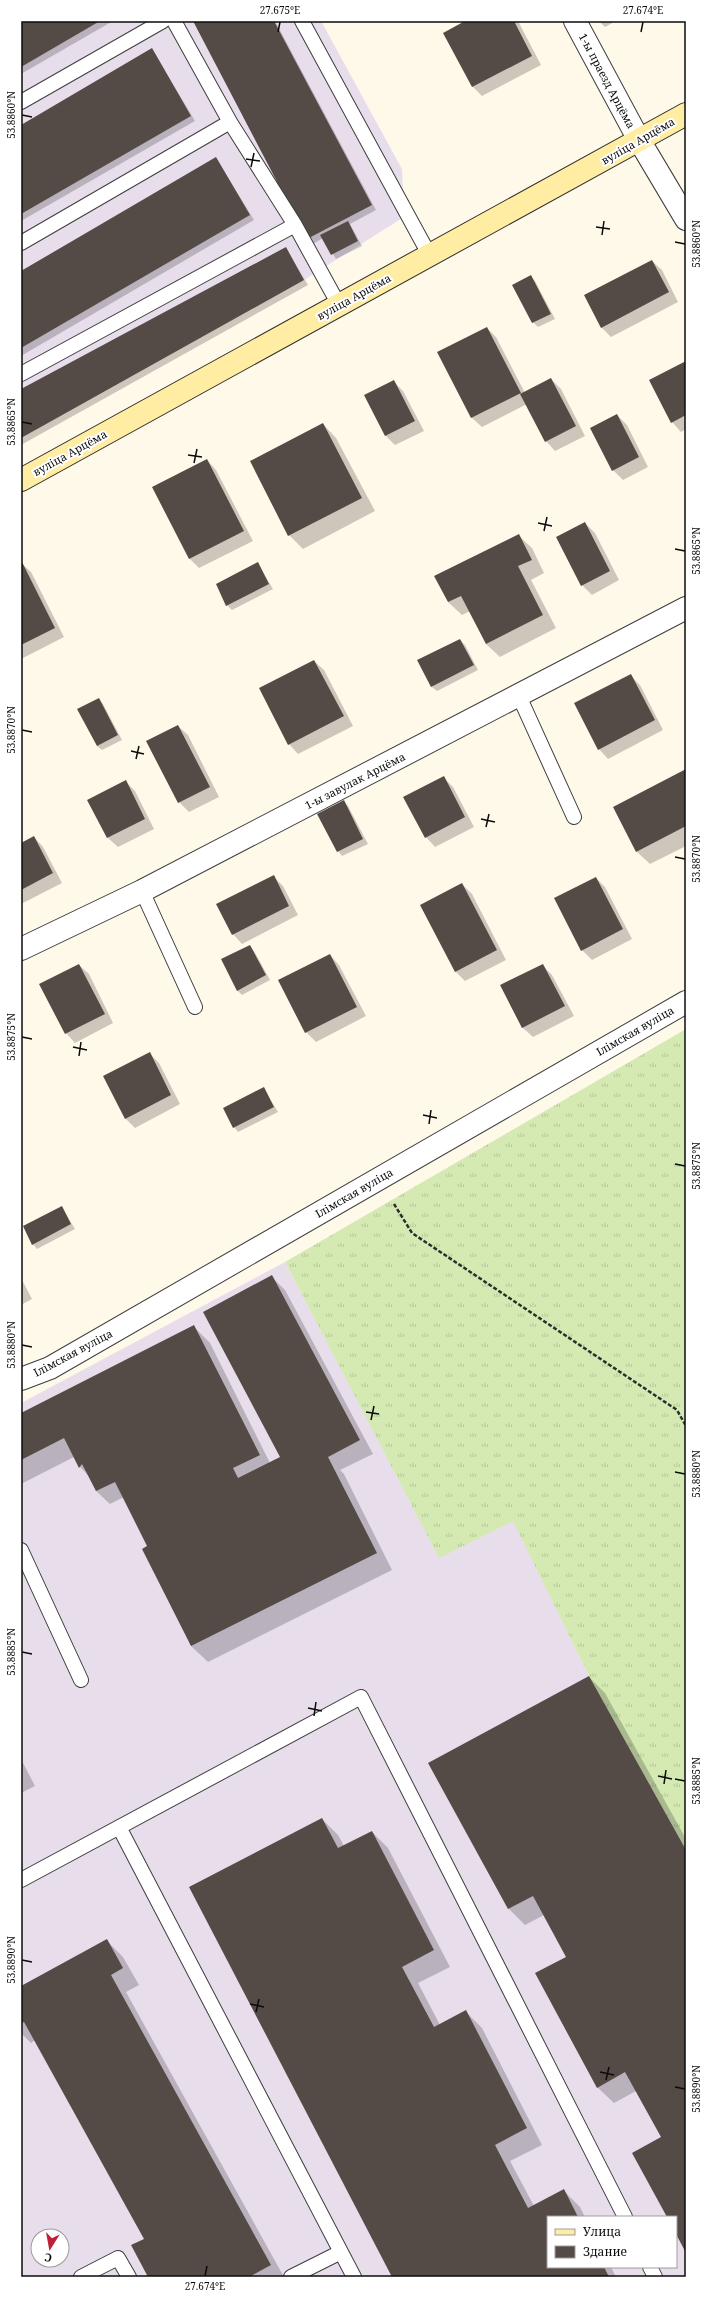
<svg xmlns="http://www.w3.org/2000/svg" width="707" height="2298" font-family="'Noto Serif',serif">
<defs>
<pattern id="grass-tufts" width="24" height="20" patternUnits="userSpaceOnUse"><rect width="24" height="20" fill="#d4eab2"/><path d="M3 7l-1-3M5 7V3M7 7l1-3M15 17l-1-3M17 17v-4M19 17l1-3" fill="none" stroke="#b5c798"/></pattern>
</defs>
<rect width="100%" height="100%" fill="#fff9e9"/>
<!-- industrial -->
<path fill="#e8deeb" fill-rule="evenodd" d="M21 21H321L402 169 404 217 304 280 21 438Z
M285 1262 439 1557 513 1520 589 1676 686 1850V2277H21V1403ZM548 2217H676V2267H548ZM38 2236H62V2260H38Z"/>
<!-- grass -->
<path fill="url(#grass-tufts)" d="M686 1029V1850L589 1676 513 1521 439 1558 285 1262Z"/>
<!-- shadow -->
<path fill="#0003" d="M21 21H113L21 74Z
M194 21H275L376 210 350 224 362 246 336 259 323 238 313 244Z
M468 21H518L541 65 482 96 472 86Z
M599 21H616L605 27Z
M152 49 195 121 21 221V127Z
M216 158 254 220 21 356V272Z
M286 249 308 285 21 445V390Z
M652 261 662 270 678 302 611 337 601 327Z
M531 277 535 281 555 319 538 327 533 322Z
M487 328 496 337 525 393 551 379 561 389 585 436 555 451 546 441 527 404 482 427 472 418 439 352Z
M686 362V429L681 432 672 422Z
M394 382 403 391 424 431 395 445 386 436 365 396Z
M617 415 627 425 648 467 623 480 613 470Z
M323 424 336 438 375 511 303 549 289 535Z
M207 460 216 470 253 541 199 568 190 559 153 488Z
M585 523 595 533 619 580 592 595 582 585Z
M518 535 532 548 544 573 531 580 556 628 500 657 486 644 470 611 462 615 448 602Z
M21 563 31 572 64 637 21 659Z
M258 564 273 589 232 610 227 605Z
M460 640 465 645 478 670 437 691 432 687Z
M314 661 324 670 353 726 298 754 289 744Z
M630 675 640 685 663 730 608 759 599 749Z
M99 699 103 704 122 740 102 750 97 746Z
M178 726 188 735 219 797 189 812 179 802Z
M686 770V846L650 864 636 851Z
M443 777 453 787 474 827 435 847 426 837Z
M125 781 135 791 154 829 118 847 108 838 89 800Z
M344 802 348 806 368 844 342 856 338 851Z
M34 837 43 847 62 883 21 904V844Z
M273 876 283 886 298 915 242 944 233 934Z
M596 878 605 887 632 939 592 960 582 950Z
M462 884 472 894 506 960 465 981 455 971Z
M250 946 254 951 270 980 242 995 237 990Z
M330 955 339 965 366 1016 316 1042 306 1032Z
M79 965 89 974 113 1023 75 1043 66 1033Z
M542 965 552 975 574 1016 533 1037 523 1028 502 986Z
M150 1054 159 1063 180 1104 135 1128 125 1118Z
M263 1088 278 1112 238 1132 234 1127Z
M62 1208 75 1229 37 1249 33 1244Z
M272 1277 285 1290 373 1454 340 1470 344 1474 392 1570 208 1662 191 1646 149 1547 124 1497 110 1504 96 1491 90 1477 80 1467 74 1457 21 1484V1414L194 1327 210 1343 270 1463 281 1458Z
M21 1278 32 1299 21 1305Z
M589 1677 605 1693 686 1839V2250L676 2232V2217H668L662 2138 636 2091 614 2103 597 2087 567 1957 544 1915 525 1925 509 1909 430 1764Z
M21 1759 35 1786 21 1793Z
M322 1819 338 1835 344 1846 372 1832 388 1848 450 1967 418 1983 440 2025 466 2012 482 2028 542 2145 510 2161 534 2206 564 2191 580 2207 585 2217H548V2267H611L616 2277H393Z
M107 1941 123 1957 139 1985 126 1992 284 2277H150L145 2239 35 2040 31 2043 21 2033V1988Z"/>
<!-- building -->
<path fill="#544b47" d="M21 21H100L21 67Z
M193 21H274L372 205 307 239Z
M465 21H514L532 56 472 87 443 33Z
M152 48 191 116 21 214V125Z
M216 157 250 215 21 348V271Z
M348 221 358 241 331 255 320 235Z
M286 247 304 280 21 438V389Z
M652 260 669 292 601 328 584 295Z
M531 275 551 314 532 323 512 285Z
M487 327 521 393 471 418 437 352Z
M686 361V415L671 423 649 380Z
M551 378 576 426 545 442 520 394Z
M394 380 415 421 385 436 364 395Z
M617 414 639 457 612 471 590 428Z
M323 423 362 498 288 536 250 461Z
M207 459 244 531 189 559 152 487Z
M585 522 610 571 581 586 556 537Z
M519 534 532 560 518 566 543 615 486 644 461 596 448 602 434 576Z
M21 560 55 628 21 645Z
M258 562 269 584 226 606 216 584Z
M460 639 474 665 431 687 417 660Z
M314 660 344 716 288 745 259 688Z
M631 674 655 720 598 750 574 703Z
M99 698 118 735 97 746 77 709Z
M178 725 210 787 178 803 146 741Z
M686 769V826L636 852 613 807Z
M444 776 465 817 425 838 403 797Z
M126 780 145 819 107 838 87 800Z
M344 800 363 839 337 852 317 814Z
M34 836 53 873 21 890V843Z
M274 875 289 906 232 935 216 904Z
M596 877 623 929 581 951 554 898Z
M462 883 497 950 455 972 420 905Z
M250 945 266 975 237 991 221 959Z
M330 954 357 1007 305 1033 278 980Z
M79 964 105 1014 65 1034 39 984Z
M543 964 565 1006 522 1028 500 985Z
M150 1052 171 1095 125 1119 103 1076Z
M264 1087 274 1107 233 1128 223 1108Z
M62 1206 71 1224 32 1245 23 1226Z
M272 1275 360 1440 328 1457 377 1553 191 1646 142 1549 147 1546 115 1482 96 1491 82 1464 79 1468 64 1438 21 1460V1413L194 1325 260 1455 233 1468 238 1478 280 1457 203 1312Z
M589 1676 686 1850V2253L676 2234V2217H667L632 2153 661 2137 625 2072 597 2088 535 1973 566 1957 533 1896 508 1909 428 1763Z
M322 1818 338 1848 372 1831 434 1950 402 1967 434 2027 466 2010 527 2128 495 2145 528 2208 564 2189 578 2217H548V2267H604L609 2277H392L189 1887Z
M107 1939 123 1968 111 1975 271 2265 249 2277H148L131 2245 144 2239 24 2022 21 2023V1986Z"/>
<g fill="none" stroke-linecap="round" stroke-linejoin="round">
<!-- lane casing -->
<g stroke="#3e3e3e" stroke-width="16">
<path id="lane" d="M174 21 230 122 295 225 339 305
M302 21 430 256
M21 102 163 21
M21 243 230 122
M21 374 295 225
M519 696 574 817
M142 891 195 1007
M21 1550 81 1680
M119 1827 354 2277
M21 1880 361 1697 625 2217
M650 2267 655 2277
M81 2277 118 2258 129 2277
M291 2277 341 2252"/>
</g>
<!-- street casing -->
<g stroke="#3e3e3e" stroke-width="24">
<path id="street" d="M575 21 639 140 686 219
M21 949 142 891 686 608
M21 1379 50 1368 686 1002"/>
</g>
<!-- secondary casing -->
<g stroke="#2d2d2d" stroke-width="24">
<path id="secondary" d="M21 480 686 114"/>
</g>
<!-- path -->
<path stroke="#2d2d2d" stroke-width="2.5" stroke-dasharray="4 2" stroke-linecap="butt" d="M394 1204 412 1233 677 1410 686 1426"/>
<!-- lane -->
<use href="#lane" stroke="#fff" stroke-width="14"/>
<!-- street -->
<use href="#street" stroke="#fff" stroke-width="22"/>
<!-- secondary -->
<use href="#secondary" stroke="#ffeda4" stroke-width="22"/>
</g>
<!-- ticks -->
<path fill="none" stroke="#0b0b0b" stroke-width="1.5" d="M278 32 280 22M641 32 643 22M22 115 32 117M246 159 260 161M251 167 254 153M596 227 610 229M602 235 604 221M675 242 685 244M22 422 32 424M188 455 202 457M194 463 197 449M538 523 552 526M544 531 547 517M675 549 685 551M22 730 32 732M131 751 144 754M136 759 139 746M481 819 495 822M486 827 489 814M675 857 685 859M22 1037 32 1039M73 1047 87 1050M79 1056 81 1042M423 1115 437 1118M429 1124 431 1110M675 1164 685 1166M22 1345 32 1347M366 1412 379 1414M371 1420 374 1406M675 1472 685 1474M22 1652 32 1654M308 1708 322 1711M314 1716 316 1702M658 1776 672 1779M675 1779 685 1781M664 1784 666 1770M22 1960 32 1962M250 2004 264 2007M256 2012 259 1999M600 2072 614 2075M606 2080 609 2067M675 2087 685 2089M205 2276 207 2266"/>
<g text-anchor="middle" stroke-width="4" stroke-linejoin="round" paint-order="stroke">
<!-- street labels -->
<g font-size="11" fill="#0b0b0b" stroke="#fff">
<text transform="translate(607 81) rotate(62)" y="4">1-ы праезд Арцёма</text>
<text transform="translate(638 141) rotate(-30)" y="4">вуліца Арцёма</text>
<text transform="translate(354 297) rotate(-29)" y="4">вуліца Арцёма</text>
<text transform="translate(70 453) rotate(-29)" y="4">вуліца Арцёма</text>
<text transform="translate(355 781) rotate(-27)" y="4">1-ы завулак Арцёма</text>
<text transform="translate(635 1031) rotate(-30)" y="4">Ілімская вуліца</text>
<text transform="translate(354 1193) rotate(-30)" y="4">Ілімская вуліца</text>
<text transform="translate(73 1353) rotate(-28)" y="4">Ілімская вуліца</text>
</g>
</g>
<!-- border -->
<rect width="707" height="2298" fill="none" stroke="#ffffff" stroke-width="44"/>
<!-- legend -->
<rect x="547" y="2216" width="130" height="52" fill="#ffffff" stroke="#9d9d9d"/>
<rect x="555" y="2229" width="20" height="6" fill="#ffeda4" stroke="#9d9d9d"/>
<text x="583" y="2236" font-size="12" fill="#0b0b0b">Улица</text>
<rect x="555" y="2246" width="20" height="12" fill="#544b47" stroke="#9d9d9d"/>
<text x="583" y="2256" font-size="12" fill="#0b0b0b">Здание</text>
<!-- north arrow -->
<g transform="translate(50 2248) rotate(191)"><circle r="19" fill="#ffffff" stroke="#9d9d9d"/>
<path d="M0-3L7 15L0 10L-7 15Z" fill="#be2035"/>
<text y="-6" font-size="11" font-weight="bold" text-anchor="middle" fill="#0b0b0b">С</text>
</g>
<rect x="22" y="22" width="663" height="2254" fill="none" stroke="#0b0b0b" stroke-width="1.5"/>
<g font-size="10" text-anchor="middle" fill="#0b0b0b">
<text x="280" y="14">27.675°E</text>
<text x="643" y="14">27.674°E</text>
<text transform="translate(11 115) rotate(-90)" y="4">53.8860°N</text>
<text transform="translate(696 244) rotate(-90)" y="4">53.8860°N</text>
<text transform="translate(11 422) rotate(-90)" y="4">53.8865°N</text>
<text transform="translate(696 551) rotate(-90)" y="4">53.8865°N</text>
<text transform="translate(11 730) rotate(-90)" y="4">53.8870°N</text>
<text transform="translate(696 859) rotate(-90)" y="4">53.8870°N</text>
<text transform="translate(11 1037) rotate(-90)" y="4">53.8875°N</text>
<text transform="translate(696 1166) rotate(-90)" y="4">53.8875°N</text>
<text transform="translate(11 1345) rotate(-90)" y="4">53.8880°N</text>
<text transform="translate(696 1474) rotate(-90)" y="4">53.8880°N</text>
<text transform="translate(11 1652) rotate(-90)" y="4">53.8885°N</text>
<text transform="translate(696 1781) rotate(-90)" y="4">53.8885°N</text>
<text transform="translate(11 1960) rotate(-90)" y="4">53.8890°N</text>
<text transform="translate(696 2089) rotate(-90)" y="4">53.8890°N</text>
<text x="205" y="2290">27.674°E</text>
</g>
</svg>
